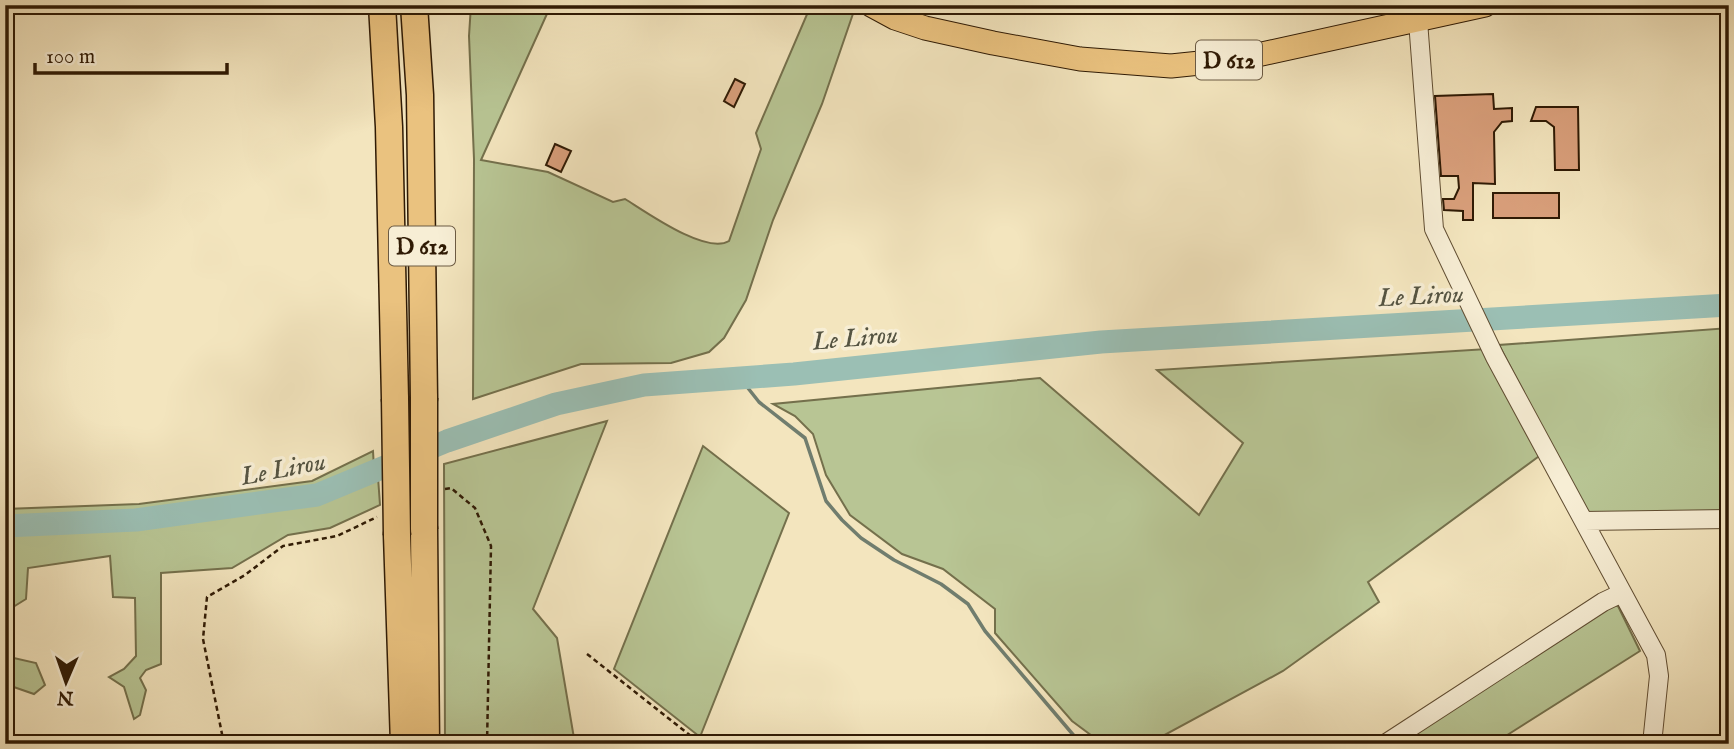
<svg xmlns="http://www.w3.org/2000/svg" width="1734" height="749" font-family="'IM FELL English',serif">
<rect width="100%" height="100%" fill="#f3e5be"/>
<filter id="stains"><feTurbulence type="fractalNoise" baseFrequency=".00286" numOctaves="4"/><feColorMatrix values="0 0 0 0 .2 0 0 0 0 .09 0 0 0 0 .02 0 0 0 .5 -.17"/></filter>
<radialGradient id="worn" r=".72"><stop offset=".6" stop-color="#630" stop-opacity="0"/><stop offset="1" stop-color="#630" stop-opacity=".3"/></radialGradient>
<!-- green -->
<path fill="#b8c594" stroke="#74704c" stroke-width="2" d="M471 5H551L481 160 548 172 613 202 625 199C646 212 706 255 729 241L761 149 756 133 811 5H856L822 104 773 220 746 300 724 338 709 352 671 363 581 364 473 399 474 159 469 36Z
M1729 328V513L1588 516 1499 345Z
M1487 349 1542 454 1368 582 1379 602 1283 671 1148 744H1103L1072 721 995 633V609L943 569 902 554 850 515 826 475 813 434 795 416 773 404 1040 378 1199 515 1243 443 1157 370Z
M607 421 533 609 557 638 575 744H445L444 464Z
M703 446 789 513 700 737 614 669Z
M373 451 374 468 313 491 134 514 5 521V509L139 504 312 481Z
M378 477 380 505 330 528 288 535 232 568 161 573V664L146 670 140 678 146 690 140 715 134 719 124 687 109 677 124 669 136 656 135 598 113 597 110 556 28 568 26 599 5 612V534L156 524 251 511 316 500Z
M1611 605 1618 606 1640 651 1493 744H1394Z
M5 656 36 663 45 685 34 694 5 684Z"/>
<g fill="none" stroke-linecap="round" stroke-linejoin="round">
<!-- stream -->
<path stroke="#707d6e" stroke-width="3.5" d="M740 378 759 402 805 438 826 501 842 520 861 538 894 560 941 584 968 604 985 631 1081 744"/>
<!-- river -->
<path stroke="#9bbfb4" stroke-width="23" d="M5 526 136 520 317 495 447 441 556 404 644 385 794 374 1101 342 1729 305"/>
</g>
<!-- building -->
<path fill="#d99f7b" stroke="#2f1a04" stroke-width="2" d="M735 79 745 84 734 107 724 101Z
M1493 94 1494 109 1512 108V121L1502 122 1494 132 1495 184 1473 183V220H1463V211L1444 210 1443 199H1454L1459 188 1458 176H1441L1435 96Z
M1536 107H1578L1579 170H1555L1554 127 1546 121H1531Z
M555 144 571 151 561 172 546 165Z
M1493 193H1559V218H1493Z"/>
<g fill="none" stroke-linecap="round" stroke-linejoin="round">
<!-- minor casing -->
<g stroke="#604d32" stroke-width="20">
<path id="minor" d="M1418 21 1434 229 1495 357 1656 655 1659 676 1652 744
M1584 521 1729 519
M1385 744 1603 602 1622 593"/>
</g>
<!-- major casing -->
<g stroke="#2f1a04" stroke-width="25">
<path id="major" d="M871 5 895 18 925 28 993 43 1080 59 1171 66 1239 59 1485 5"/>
</g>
<!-- highway casing -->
<g stroke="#2f1a04" stroke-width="29">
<path id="highway" d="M382 5 389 127 395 399
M414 5 420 95 424 398
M424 529 426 744
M397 535 404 744"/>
</g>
<!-- path -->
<path stroke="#2f1a04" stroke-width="2.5" stroke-dasharray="5 3.5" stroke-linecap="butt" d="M445 489 451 488 475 508 491 546 487 744
M587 654 701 744
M224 744 203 639 207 597 245 575 283 546 337 536 377 517"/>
<!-- minor -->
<use href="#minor" stroke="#f7eed5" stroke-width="18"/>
<!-- major -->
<use href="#major" stroke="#eac27f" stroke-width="23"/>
<!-- highway -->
<use href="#highway" stroke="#eac27f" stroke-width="26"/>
<!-- highway-bridge casing -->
<g stroke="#2f1a04" stroke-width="29" stroke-linecap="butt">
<path id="highway-bridge" d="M424 398V529
M395 399 397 535"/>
</g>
<!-- highway-bridge -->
<use href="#highway-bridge" stroke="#eac27f" stroke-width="26"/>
</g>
<g text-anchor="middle" stroke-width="7" stroke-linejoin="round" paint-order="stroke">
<!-- shield labels -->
<g fill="#f7eed5" stroke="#6b5a43" stroke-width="2">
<rect x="1196" y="40.5" width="66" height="39" rx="5"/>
<rect x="389" y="226.5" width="66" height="39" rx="5"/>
</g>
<g font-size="23" font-weight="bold" fill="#2f1a04">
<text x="1229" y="68">D 612</text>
<text x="422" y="254">D 612</text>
</g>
<!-- water labels -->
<g font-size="26" font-style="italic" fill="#555442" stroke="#f7eed5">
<text transform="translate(1421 295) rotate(-3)" y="9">Le Lirou</text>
<text transform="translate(855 337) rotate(-5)" y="9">Le Lirou</text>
<text transform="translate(283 468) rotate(-11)" y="9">Le Lirou</text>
</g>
</g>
<!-- margin -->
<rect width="1734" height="749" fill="none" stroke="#f3e5be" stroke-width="28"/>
<rect x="7" y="7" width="1720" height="735" fill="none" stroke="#2f1a04" stroke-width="3.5"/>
<rect x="14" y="14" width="1706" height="721" fill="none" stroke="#2f1a04" stroke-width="2"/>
<!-- north arrow -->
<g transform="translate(66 682) rotate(182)" stroke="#f7eed5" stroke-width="5" paint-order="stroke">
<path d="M0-5L12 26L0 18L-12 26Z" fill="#2f1a04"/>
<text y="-10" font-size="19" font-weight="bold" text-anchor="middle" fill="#2f1a04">N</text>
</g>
<!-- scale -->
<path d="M35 63v10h192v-10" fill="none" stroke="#2f1a04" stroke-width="3.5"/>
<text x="46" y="63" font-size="21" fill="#2f1a04" stroke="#f7eed5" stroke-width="5" paint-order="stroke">100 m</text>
<rect width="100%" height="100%" filter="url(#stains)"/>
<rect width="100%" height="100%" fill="url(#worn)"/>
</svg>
